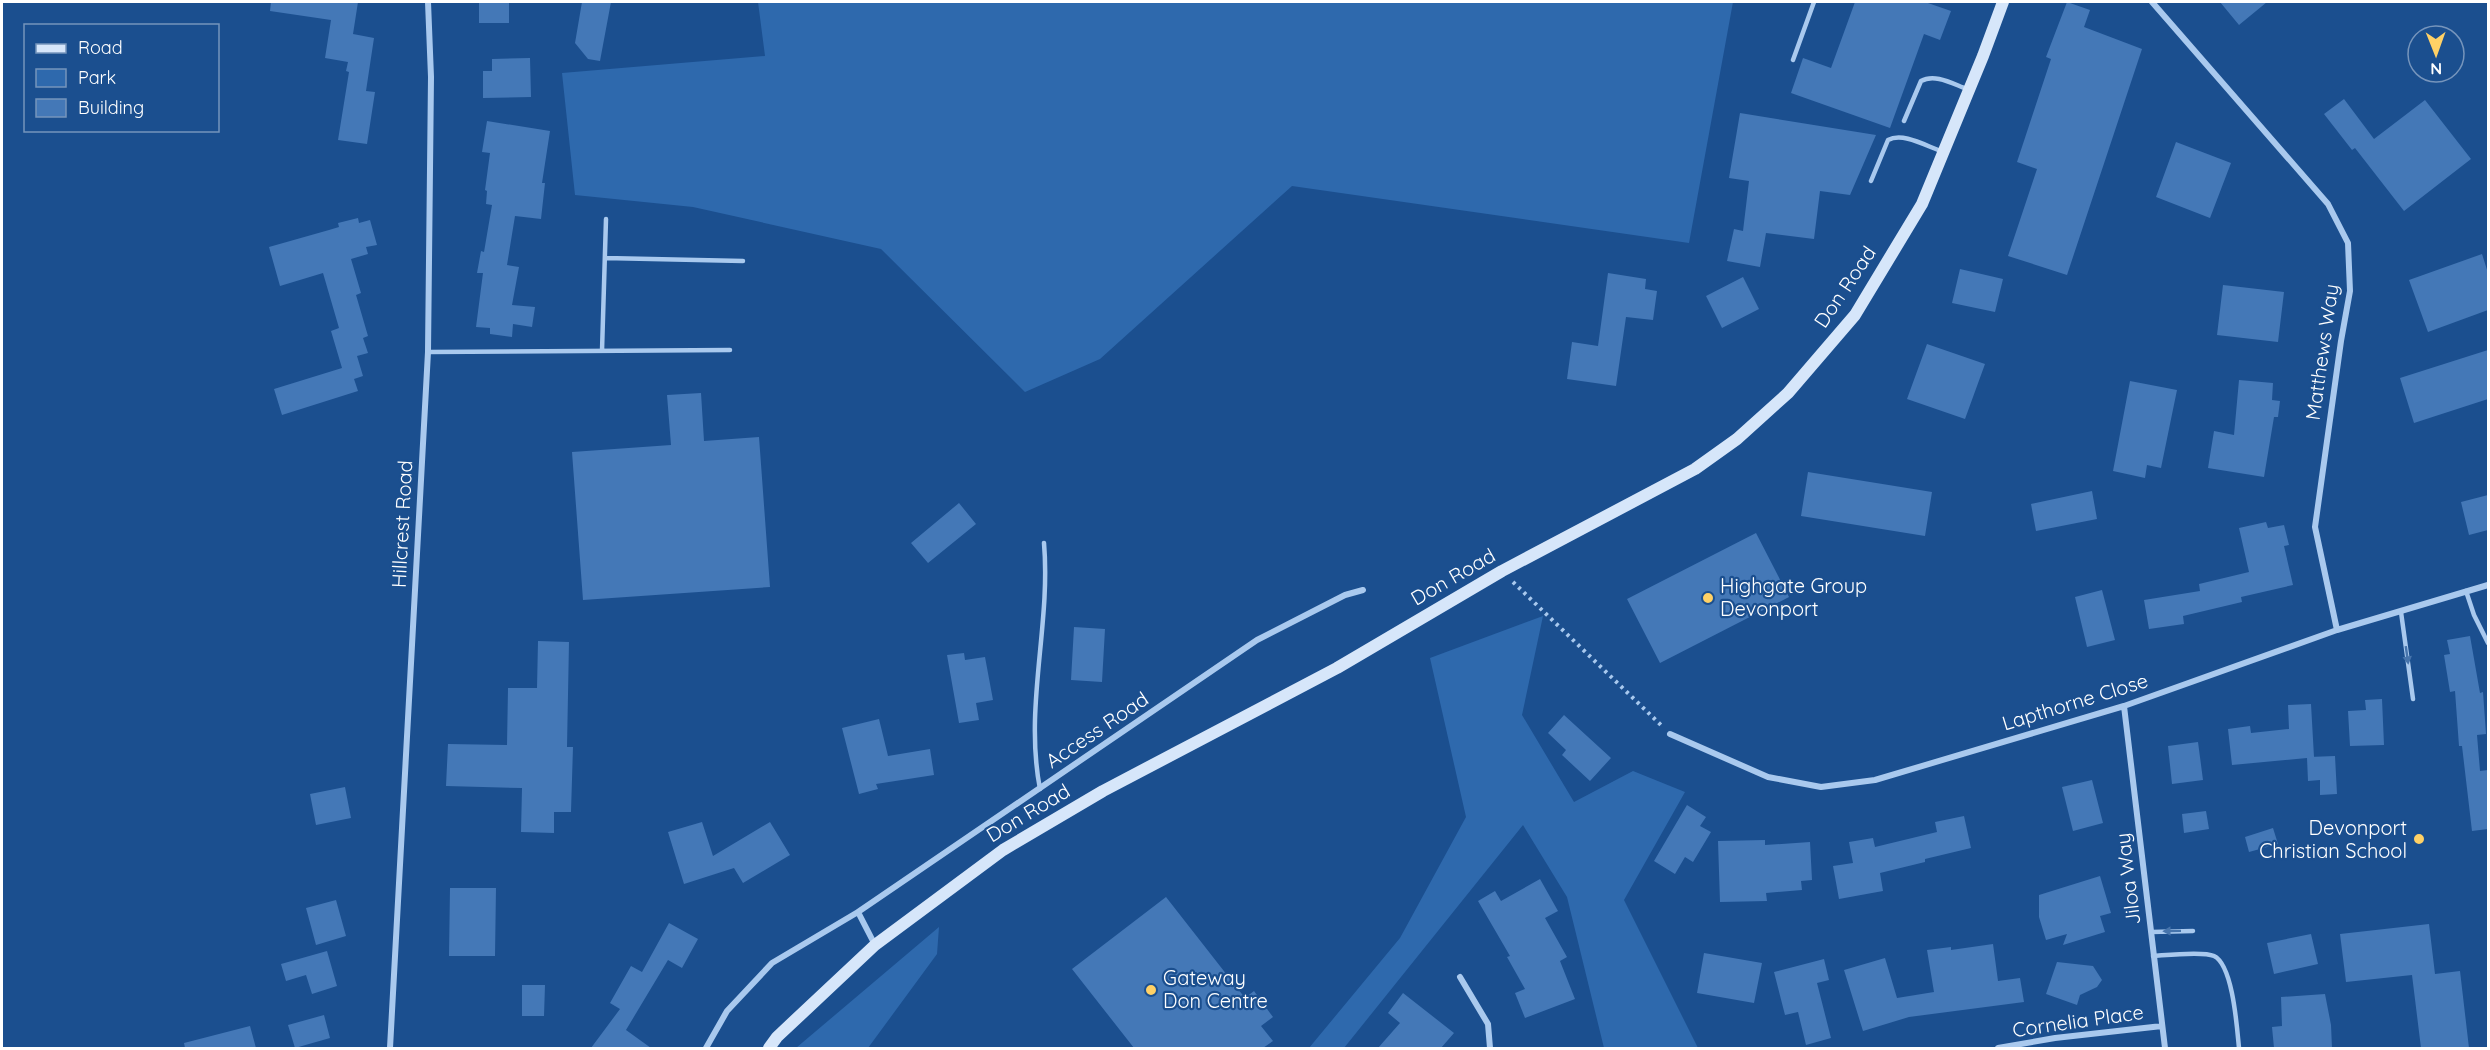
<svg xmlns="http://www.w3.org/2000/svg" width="2490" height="1050" font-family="Quicksand,sans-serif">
<rect width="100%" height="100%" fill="#1b4f8f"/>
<!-- green -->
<path fill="#2e69ad" d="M758 2H1733L1689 243 1292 186 1100 359 1025 392 881 249 693 207 575 195 562 73 765 56Z
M1543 616 1522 715 1574 802 1633 771 1685 792 1624 900 1698 1048H1604L1567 897 1523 825 1344 1048H1309L1400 938 1466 817 1430 658Z
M939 927 937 954 868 1048H796Z"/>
<!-- building -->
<path fill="#4478b7" d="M271 2H358L353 34 374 38 366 91 375 92 367 144 338 140 349 72 346 71 348 62 325 58 331 20 270 11Z
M479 2H509V23H479Z
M582 2H611L600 61 588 59 575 43Z
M1855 2H1925L1951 11 1940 40 1924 34 1890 128 1791 93 1803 58 1831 68Z
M2067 2 2090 10 2084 27 2142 49 2067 275 2008 256 2037 169 2017 162 2051 59 2046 57Z
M2220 2H2267L2239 25Z
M530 58 531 97 483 98V71H492V59Z
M2344 99 2374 139 2425 100 2471 159 2404 211 2355 148 2352 150 2324 114Z
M1740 113 1876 135 1850 195 1820 191 1814 239 1766 233 1760 267 1727 261 1734 229 1743 231 1749 181 1729 178Z
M487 121 550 131 542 183H545L541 219 515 216 507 265 519 267 512 305 535 307 532 327 513 324 512 337 490 334V328L476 327 483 273H477L481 251 484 252 492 205 486 204 487 191 485 190 490 153 482 152Z
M2176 142 2231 163 2210 218 2156 197Z
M358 218 359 223 370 220 377 245 366 247 368 254 351 259 361 293 356 295 368 336 363 338 368 353 357 356 363 376 354 379 358 391 282 415 274 389 342 368 331 331 339 328 323 273 280 286 269 247 329 230 339 227 338 223Z
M2482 254 2488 273V310L2428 332 2409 280Z
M1960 269 2003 279 1995 312 1952 303Z
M1608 273 1646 279 1645 289 1657 291 1653 320 1626 317 1616 386 1567 379 1572 342 1598 346Z
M1743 277 1759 309 1722 328 1706 296Z
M2223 285 2284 292 2278 342 2217 335Z
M1927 344 1985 364 1965 419 1907 399Z
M2488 350V399L2414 423 2400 378Z
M2239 380 2273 383 2272 400 2280 401 2278 417H2274L2264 477 2208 468 2214 431 2234 435Z
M2130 381 2177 390 2161 468 2147 465 2145 478 2113 471Z
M701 393 704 441 759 437 770 587 583 600 572 452 671 445 667 395Z
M1808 472 1932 492 1925 536 1801 516Z
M2092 491 2097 519 2036 531 2031 504Z
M2488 495V530L2469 535 2461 502Z
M959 503 976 524 928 563 911 543Z
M2266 522 2268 528 2284 525 2289 545 2284 546 2293 585 2241 597 2242 602 2183 616 2184 624 2149 629 2144 600 2200 591 2199 584 2249 572 2239 528Z
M1756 533 1789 597 1660 663 1627 599Z
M2102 590 2115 640 2087 647 2075 597Z
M1074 627 1105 629 1102 682 1071 680Z
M2470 636 2480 693 2483 692 2486 734 2477 735 2480 771 2488 770V829L2472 831 2462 746H2459L2455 691 2450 692 2444 655 2450 654 2447 640Z
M538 641 569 642 567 747H573L571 812H554V833L521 832 522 788 446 786 448 744 507 745 508 688H537Z
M964 653 965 660 985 657 993 700 976 703 979 720 959 723 947 655Z
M2382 699 2384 745 2350 746 2348 711 2366 710 2365 700Z
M2311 704 2314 757H2309L2335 756 2337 794 2320 795V780L2308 781 2307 758 2232 765 2228 729 2250 726 2251 733 2289 729 2288 705Z
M1564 715 1611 758 1590 781 1562 755 1566 750 1548 733Z
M879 719 888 756 930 749 934 775 876 784 878 789 859 794 842 728Z
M2198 742 2203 780 2172 784 2168 746Z
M2092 780 2103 823 2073 831 2062 787Z
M345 787 351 818 316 825 310 794Z
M1687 805 1706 817 1700 826 1711 832 1693 862 1685 857 1675 874 1654 861Z
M2206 811 2209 829 2184 833 2182 814Z
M1964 816 1971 848 1925 859V862L1880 873 1883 891 1839 899 1833 866 1853 863 1849 842 1873 838 1875 847 1937 832 1935 822Z
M702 822 713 856 770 822 790 855 743 883 734 868 684 884 668 832Z
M2273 828 2278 844 2249 852 2245 837Z
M1765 840V845L1810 842 1812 880 1801 881 1802 890 1766 893 1767 901 1720 902 1718 841Z
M2100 876 2111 913 2100 916 2105 932 2063 945 2067 934 2046 940 2039 917V895Z
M1540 879 1558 911 1545 918 1567 957 1560 961 1575 999 1525 1018 1515 993 1525 989 1507 957 1510 956 1478 901 1495 891 1501 901Z
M450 888H496L495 956H449Z
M1166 897 1245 998 1254 991 1273 1017 1261 1026 1273 1041 1263 1048H1134L1072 969Z
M336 900 346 936 316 945 306 908Z
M669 923 698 939 682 968 668 960 626 1030 651 1048H591L620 1009 610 1003 631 966 642 972Z
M2429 924 2435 974 2460 971 2469 1048H2421L2412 975 2346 982 2340 934Z
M2311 934 2318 964 2274 974 2267 943Z
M1993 944 1998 981 2020 978 2024 1002 1909 1017 1863 1031 1844 970 1885 958 1897 998 1934 992 1927 950 1951 947V950Z
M327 951 337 986 312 994 306 975 286 981 281 964Z
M1704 953 1762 963 1754 1003 1697 993Z
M1824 959 1829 980 1817 983 1831 1038 1806 1045 1798 1012 1785 1015 1774 972Z
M2057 962 2093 966 2102 980 2097 987 2080 995 2077 1005 2046 994Z
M522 985H545L544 1016H522Z
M1403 993 1454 1033 1441 1048H1378L1400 1023 1388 1013Z
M2325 994 2331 1025 2332 1048H2274L2272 1027 2282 1026 2281 997Z
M324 1015 330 1038 295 1048 288 1025Z
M250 1026 256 1048H185L184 1043Z"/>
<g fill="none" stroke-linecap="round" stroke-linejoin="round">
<!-- path -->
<path stroke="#a9c9ee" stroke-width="4" stroke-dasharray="3 4.5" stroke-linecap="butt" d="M1513 582 1663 727"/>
<!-- service -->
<path stroke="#a9c9ee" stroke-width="4.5" d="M1793 60 1814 2
M1904 121 1921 81C1935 73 1953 84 1967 89
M1871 181 1888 140C1903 132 1926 146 1941 151
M605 258 743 261
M602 351 606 219
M428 352 730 350
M2466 591 2474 615 2488 643
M2401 612 2413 699
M1040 789C1024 707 1051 625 1044 543
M2151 932 2193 931
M2153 956C2168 955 2203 951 2214 956 2233 965 2237 1028 2239 1048"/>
<!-- minor -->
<path stroke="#a9c9ee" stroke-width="6" d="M2152 2 2328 204 2348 243 2350 291 2341 341 2315 527 2337 630
M2124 706 2165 1048
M1670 734 1768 777 1821 787 1875 780 2124 706 2337 630 2488 585
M858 912 875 945
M1460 977 1488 1024 1490 1048
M390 1048 428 352 431 77 428 2
M706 1048 727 1011 772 963 858 912 1257 640 1345 595 1363 590
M1998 1048 2055 1038 2162 1026"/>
<!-- secondary -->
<path stroke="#d6e6fa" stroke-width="12" d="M769 1048 777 1037 875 945 1003 850 1103 791 1337 668 1502 571 1695 469 1737 439 1788 393 1855 315 1922 204 1983 56 2003 2"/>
</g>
<!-- one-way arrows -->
<defs><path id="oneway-solid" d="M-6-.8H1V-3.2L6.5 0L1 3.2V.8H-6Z" transform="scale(1.5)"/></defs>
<g fill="#4674ac">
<use href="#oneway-solid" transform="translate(2407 655) rotate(82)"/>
<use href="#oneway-solid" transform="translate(2172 931) rotate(179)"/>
</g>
<!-- markers -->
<g fill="#ffd166" stroke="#1b4f8f" stroke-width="2">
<circle cx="1708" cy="598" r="6"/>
<circle cx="2419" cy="839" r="6"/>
<circle cx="1151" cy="990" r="6"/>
</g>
<g text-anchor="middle" stroke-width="4.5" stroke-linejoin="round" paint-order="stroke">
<!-- street labels -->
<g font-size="20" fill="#fff" stroke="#1b4f8f">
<text transform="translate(1845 287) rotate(-56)" y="7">Don Road</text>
<text transform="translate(2322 352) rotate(-82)" y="7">Matthews Way</text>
<text transform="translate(402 524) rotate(-87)" y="7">Hillcrest Road</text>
<text transform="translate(1453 577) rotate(-30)" y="7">Don Road</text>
<text transform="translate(2075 702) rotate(-17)" y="7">Lapthorne Close</text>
<text transform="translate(1097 730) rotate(-34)" y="7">Access Road</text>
<text transform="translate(1028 813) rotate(-31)" y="7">Don Road</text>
<text transform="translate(2128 879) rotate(-97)" y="7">Jiloa Way</text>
<text transform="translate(2078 1021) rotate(-8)" y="7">Cornelia Place</text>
</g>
<!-- poi labels -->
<g font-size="20" fill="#fff" stroke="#1b4f8f" text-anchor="start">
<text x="1720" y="593">Highgate Group<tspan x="1720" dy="23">Devonport</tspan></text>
<text x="2407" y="835" text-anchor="end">Devonport<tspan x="2407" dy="23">Christian School</tspan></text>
<text x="1163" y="985">Gateway<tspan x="1163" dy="23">Don Centre</tspan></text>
</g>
</g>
<!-- border -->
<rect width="2490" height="1050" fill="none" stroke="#ffffff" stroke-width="6"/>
<!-- legend -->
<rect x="24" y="24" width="195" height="108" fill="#1b4f8f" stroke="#7695bc" stroke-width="1.5"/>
<rect x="36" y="44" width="30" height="9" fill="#d6e6fa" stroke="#7695bc" stroke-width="1.5"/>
<text x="78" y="54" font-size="18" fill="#ffffff">Road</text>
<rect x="36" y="69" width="30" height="18" fill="#2e69ad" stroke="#7695bc" stroke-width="1.5"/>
<text x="78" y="84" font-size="18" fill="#ffffff">Park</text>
<rect x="36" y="99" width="30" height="18" fill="#4478b7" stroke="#7695bc" stroke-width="1.5"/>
<text x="78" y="114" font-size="18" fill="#ffffff">Building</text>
<!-- north arrow -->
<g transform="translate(2436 54) rotate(179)"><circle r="28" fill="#1b4f8f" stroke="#7695bc" stroke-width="1.5"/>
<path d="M0-4.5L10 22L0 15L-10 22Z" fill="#ffd166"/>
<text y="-9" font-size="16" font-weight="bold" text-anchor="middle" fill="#ffffff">N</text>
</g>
</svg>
